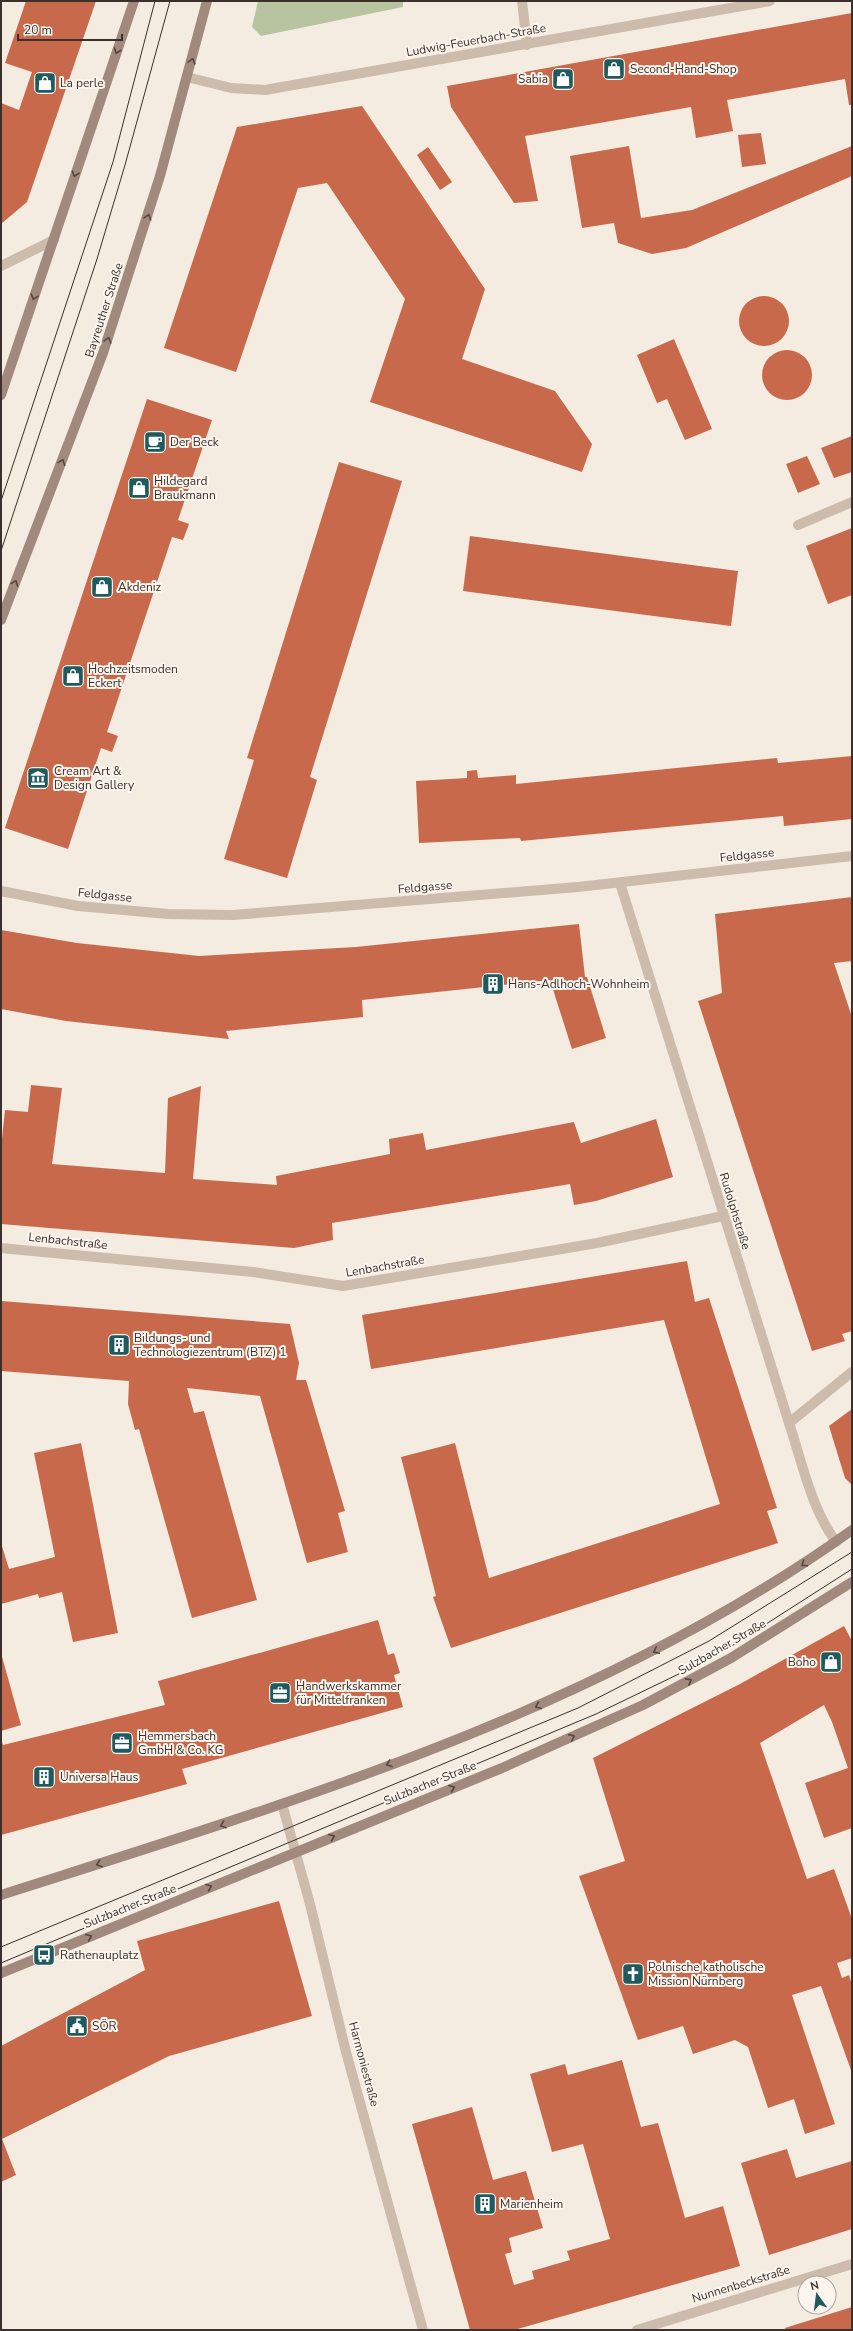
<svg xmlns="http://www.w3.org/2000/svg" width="853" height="2331" font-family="'Nunito Sans',sans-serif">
<rect width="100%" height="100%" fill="#f4ebe1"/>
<!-- green -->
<path fill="#b8c4a0" d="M258 1H403V7L261 36 252 27Z"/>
<!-- building -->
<path fill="#c8694b" d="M26 1H96L27 202 1 224V103L19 110 32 72 5 63Z
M852 13V105H849L845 79 727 100 733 131 696 138 691 107 525 136 538 201 514 203 451 107 447 86Z
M362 106 485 289 462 359 555 391 592 444 582 472 370 402 405 299 327 183 298 188 236 372 164 348 237 127Z
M761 133 766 164 742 167 738 135Z
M629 146 641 218 692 210 852 146V176L686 248 652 254 618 243 614 223 582 228 570 156Z
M428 147 452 182 440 190 417 155Z
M739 321a25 25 0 1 1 50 0a25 25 0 1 1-50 0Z
M674 339 712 429 685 440 667 399 657 403 637 355Z
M762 375a25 25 0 1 1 50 0a25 25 0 1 1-50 0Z
M147 399 212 420 178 520 189 524 183 540 172 537 107 732 118 736 112 752 101 748 68 849 5 828Z
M852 436V472L834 478 821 448Z
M807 456 820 484 798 493 786 464Z
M339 462 402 481 310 777 317 780 287 878 224 859 254 760 247 758Z
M852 528V595L828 604 806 546Z
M470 536 738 571 731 626 463 591Z
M852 756V819L784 826 783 816 521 841 520 838 419 843 416 781 467 778V771L477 770 478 778 516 775V784L777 758 778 763Z
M852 897V961L834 963 852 1017V1331L842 1334 845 1341 812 1351 698 1001 722 993 715 914Z
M579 924 585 977H587L606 1038 572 1049 550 980 362 1000 363 1017 226 1031 229 1039 66 1021 1 1009V930L77 943 199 956 356 947Z
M31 1085 62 1088 52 1164 165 1173 168 1098 201 1086 193 1179 277 1185 276 1176 390 1154 389 1139 423 1133 426 1150 574 1122 581 1143 656 1119 673 1177 596 1201 574 1205 570 1184 332 1223 333 1240 294 1248 1 1224V1148L5 1110 28 1112Z
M687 1261 695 1302 709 1298 777 1508 767 1511 778 1543 451 1648 433 1597 436 1596 401 1457 455 1443 489 1578 720 1504 664 1320 371 1369 362 1315Z
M1 1301 290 1324 299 1363 296 1380H306L345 1511 338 1513 348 1552 307 1563 260 1396 187 1388 194 1413 204 1411 257 1600 192 1618 139 1429 135 1430 128 1404 129 1381 1 1371Z
M852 1409V1485L845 1478 829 1426Z
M81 1443 118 1633 73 1642 62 1592 39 1598 38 1594 1 1604V1543L9 1569 55 1557 34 1453Z
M378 1620 388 1655 394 1653 400 1673 394 1675 403 1707 182 1769 187 1784 1 1835V1739L3 1745 165 1705 158 1681Z
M844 1626 852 1641V1828L824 1838 805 1783 848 1768 832 1722 824 1705 760 1743 807 1879 834 1869 852 1919V1958L837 1963 842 1978 849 1975 852 1985V2073L821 1986 792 1995 835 2124 805 2134 794 2099 768 2108 748 2047 735 2040 693 2054 683 2026 638 2040 579 1876 625 1861 593 1758 740 1684Z
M1 1653 21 1725 1 1731Z
M279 1901 312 2016 169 2056 2 2139 16 2175 1 2182V2046L145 1970 137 1941Z
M622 2060 641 2127 658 2123 685 2218 723 2206 740 2266 514 2330H470L412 2124 472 2107 493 2180 526 2171 543 2228 509 2238 512 2252 505 2254 514 2285 534 2279 532 2271 570 2260 567 2251 610 2239 583 2144 552 2152 530 2074 565 2064 568 2075Z
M787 2149 796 2178 852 2161V2229L769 2255 741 2163Z
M852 2307V2330H786L785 2328Z"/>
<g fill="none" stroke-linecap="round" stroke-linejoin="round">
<!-- service -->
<path stroke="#cdbbac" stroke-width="10" d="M789 1423 852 1372"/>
<!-- minor -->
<path stroke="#cdbbac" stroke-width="10" d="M522 1 527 45
M187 77 231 88 265 90 770 1
M1 266 54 240
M798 525 852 502
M620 883 789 1423C802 1462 811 1508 836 1542
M1 891 78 906 168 914 233 915 578 887 852 856
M1 1248 253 1272 343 1286 597 1243 723 1216
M282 1804 310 1904 346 2052 423 2330
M637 2330 852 2264"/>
<!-- secondary -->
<path stroke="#a18a7d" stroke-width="10" d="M1 395 134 1
M1 620 103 353 160 176 207 1
M1 1895C295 1801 598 1712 852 1530
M1 1973 502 1768 643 1705 731 1658 852 1582"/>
<!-- tram -->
<path stroke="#3b302b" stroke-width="1" d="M1 501 113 162 155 1
M1 551 97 259 125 165 170 1
M1 1947 578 1708 709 1641 852 1552
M1 1963 596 1714 716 1656 852 1569"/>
</g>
<!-- one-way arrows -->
<defs><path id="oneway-chevron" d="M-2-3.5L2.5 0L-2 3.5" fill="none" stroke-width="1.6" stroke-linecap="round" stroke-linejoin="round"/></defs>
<g stroke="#544640">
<use href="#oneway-chevron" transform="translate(117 51) rotate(109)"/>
<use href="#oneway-chevron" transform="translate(192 61) rotate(-75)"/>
<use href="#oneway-chevron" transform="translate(75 174) rotate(109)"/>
<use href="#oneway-chevron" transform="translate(148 217) rotate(-72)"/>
<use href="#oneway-chevron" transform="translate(34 297) rotate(109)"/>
<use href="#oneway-chevron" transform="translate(108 340) rotate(-72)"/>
<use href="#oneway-chevron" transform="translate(62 462) rotate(-69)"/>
<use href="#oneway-chevron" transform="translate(15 583) rotate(-69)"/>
<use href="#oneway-chevron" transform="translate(804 1564) rotate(146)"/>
<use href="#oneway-chevron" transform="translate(656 1651) rotate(153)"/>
<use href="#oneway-chevron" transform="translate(689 1681) rotate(-28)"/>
<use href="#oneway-chevron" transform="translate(538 1706) rotate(157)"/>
<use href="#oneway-chevron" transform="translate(572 1737) rotate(-24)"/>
<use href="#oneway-chevron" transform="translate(389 1764) rotate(160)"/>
<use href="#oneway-chevron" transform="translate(452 1788) rotate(-22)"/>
<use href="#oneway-chevron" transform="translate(223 1825) rotate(161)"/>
<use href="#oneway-chevron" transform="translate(332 1837) rotate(-22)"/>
<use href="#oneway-chevron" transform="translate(99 1864) rotate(163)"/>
<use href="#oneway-chevron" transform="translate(209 1887) rotate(-22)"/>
<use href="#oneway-chevron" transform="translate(89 1937) rotate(-22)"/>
</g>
<!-- icons -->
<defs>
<g id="shop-square" transform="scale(1.15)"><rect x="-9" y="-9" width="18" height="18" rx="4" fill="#1f5a5e" stroke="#fbf5ee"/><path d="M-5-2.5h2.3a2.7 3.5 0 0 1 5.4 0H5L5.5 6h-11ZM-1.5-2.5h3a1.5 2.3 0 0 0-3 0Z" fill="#fff"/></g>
<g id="cafe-square" transform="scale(1.15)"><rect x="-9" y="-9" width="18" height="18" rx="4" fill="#1f5a5e" stroke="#fbf5ee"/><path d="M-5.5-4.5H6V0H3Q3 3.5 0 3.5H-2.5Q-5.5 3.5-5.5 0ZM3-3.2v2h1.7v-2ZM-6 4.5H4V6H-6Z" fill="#fff"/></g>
<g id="museum-square" transform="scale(1.15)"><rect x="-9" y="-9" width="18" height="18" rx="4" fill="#1f5a5e" stroke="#fbf5ee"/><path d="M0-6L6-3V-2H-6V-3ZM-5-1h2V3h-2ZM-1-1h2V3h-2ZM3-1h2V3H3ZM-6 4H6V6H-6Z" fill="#fff"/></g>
<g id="building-square" transform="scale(1.15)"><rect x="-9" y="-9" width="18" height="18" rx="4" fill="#1f5a5e" stroke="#fbf5ee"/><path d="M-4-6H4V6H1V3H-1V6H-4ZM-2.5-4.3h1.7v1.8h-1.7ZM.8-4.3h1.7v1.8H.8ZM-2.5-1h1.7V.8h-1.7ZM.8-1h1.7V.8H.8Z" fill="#fff"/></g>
<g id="office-square" transform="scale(1.15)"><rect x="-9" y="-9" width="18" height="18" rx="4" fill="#1f5a5e" stroke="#fbf5ee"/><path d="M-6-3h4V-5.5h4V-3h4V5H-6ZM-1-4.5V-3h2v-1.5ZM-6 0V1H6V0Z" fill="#fff"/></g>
<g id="bus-square" transform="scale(1.15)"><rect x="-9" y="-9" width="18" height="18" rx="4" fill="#1f5a5e" stroke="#fbf5ee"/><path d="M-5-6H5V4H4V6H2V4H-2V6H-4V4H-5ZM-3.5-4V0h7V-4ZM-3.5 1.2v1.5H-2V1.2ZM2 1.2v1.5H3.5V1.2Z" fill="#fff"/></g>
<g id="church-square" transform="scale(1.15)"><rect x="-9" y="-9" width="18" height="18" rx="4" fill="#1f5a5e" stroke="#fbf5ee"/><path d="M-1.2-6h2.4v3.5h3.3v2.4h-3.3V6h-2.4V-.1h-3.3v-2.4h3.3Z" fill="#fff"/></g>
<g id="civic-square" transform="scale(1.15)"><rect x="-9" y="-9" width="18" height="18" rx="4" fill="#1f5a5e" stroke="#fbf5ee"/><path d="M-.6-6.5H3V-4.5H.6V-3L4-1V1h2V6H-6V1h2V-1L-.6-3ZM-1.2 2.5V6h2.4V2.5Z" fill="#fff"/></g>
</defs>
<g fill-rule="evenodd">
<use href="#shop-square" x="614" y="69"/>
<use href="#shop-square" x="563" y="79"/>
<use href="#shop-square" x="45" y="83"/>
<use href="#cafe-square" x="155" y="442"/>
<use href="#shop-square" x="139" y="488"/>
<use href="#shop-square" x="102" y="587"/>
<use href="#shop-square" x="73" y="676"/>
<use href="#museum-square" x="38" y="778"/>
<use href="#building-square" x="493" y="984"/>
<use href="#building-square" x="119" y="1345"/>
<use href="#shop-square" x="831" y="1662"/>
<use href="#office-square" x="280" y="1693"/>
<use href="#office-square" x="122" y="1743"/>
<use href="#building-square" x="44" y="1777"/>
<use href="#bus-square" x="44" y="1955"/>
<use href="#church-square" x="633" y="1974"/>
<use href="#civic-square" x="77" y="2026"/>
<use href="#building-square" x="485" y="2204"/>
</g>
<g text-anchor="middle" stroke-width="4" stroke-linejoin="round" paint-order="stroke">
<!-- street labels -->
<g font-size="12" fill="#3b302b" stroke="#fbf5ee">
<text transform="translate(476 40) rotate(-10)" y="4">Ludwig-Feuerbach-Straße</text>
<text transform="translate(104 310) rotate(-72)" y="4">Bayreuther Straße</text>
<text transform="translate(747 855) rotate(-6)" y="4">Feldgasse</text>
<text transform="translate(425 887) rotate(-5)" y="4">Feldgasse</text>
<text transform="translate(105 895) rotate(6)" y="4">Feldgasse</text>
<text transform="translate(735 1211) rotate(73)" y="4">Rudolphstraße</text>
<text transform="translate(68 1241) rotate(6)" y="4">Lenbachstraße</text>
<text transform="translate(385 1266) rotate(-10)" y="4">Lenbachstraße</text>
<text transform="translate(722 1647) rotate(-30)" y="4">Sulzbacher Straße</text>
<text transform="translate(430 1783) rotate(-22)" y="4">Sulzbacher Straße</text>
<text transform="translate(130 1906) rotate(-22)" y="4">Sulzbacher Straße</text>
<text transform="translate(364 2064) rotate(75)" y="4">Harmoniestraße</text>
<text transform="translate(741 2284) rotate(-17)" y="4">Nunnenbeckstraße</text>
</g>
<!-- poi labels -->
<g font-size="12" fill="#3b302b" stroke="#fbf5ee" text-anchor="start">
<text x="630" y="73">Second-Hand-Shop</text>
<text x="548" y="83" text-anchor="end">Sabia</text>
<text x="60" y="87">La perle</text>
<text x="170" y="446">Der Beck</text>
<text x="154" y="485">Hildegard<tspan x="154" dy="14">Braukmann</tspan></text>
<text x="118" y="591">Akdeniz</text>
<text x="88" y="673">Hochzeitsmoden<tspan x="88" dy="14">Eckert</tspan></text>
<text x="54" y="775">Cream Art &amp;<tspan x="54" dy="14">Design Gallery</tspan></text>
<text x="508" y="988">Hans-Adlhoch-Wohnheim</text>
<text x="134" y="1342">Bildungs- und<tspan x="134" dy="14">Technologiezentrum (BTZ) 1</tspan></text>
<text x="816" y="1666" text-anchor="end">Boho</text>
<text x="296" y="1690">Handwerkskammer<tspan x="296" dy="14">für Mittelfranken</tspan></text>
<text x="138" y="1740">Hemmersbach<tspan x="138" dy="14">GmbH &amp; Co. KG</tspan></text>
<text x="60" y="1781">Universa Haus</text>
<text x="60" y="1959">Rathenauplatz</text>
<text x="648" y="1971">Polnische katholische<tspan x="648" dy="14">Mission Nürnberg</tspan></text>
<text x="92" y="2030">SÖR</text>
<text x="500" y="2208">Marienheim</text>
</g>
</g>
<!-- border -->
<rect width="853" height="2331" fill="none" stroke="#3b302b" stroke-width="4"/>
<!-- north arrow -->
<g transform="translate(817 2295) rotate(346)"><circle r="19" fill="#fbf5ee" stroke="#aea6a0"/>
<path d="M0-3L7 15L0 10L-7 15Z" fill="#1f5a5e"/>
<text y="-6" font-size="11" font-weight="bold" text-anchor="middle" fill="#3b302b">N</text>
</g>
<!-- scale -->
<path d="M18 34v6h104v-6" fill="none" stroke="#3b302b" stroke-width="2"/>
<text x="24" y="34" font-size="12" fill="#3b302b" stroke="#fbf5ee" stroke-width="3" paint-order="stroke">20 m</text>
</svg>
